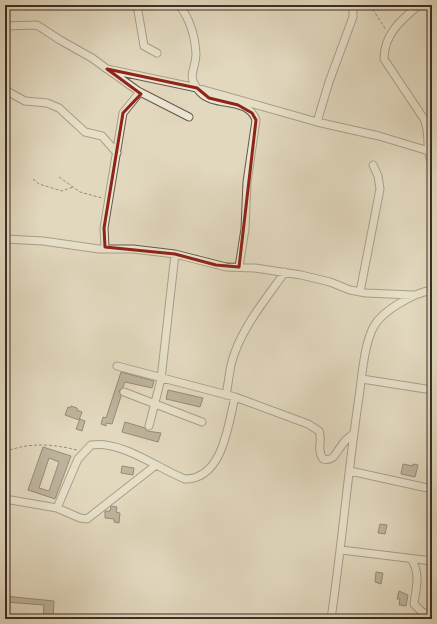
<svg xmlns="http://www.w3.org/2000/svg" width="437" height="624" font-family="'IM FELL DW Pica',serif">
<rect width="100%" height="100%" fill="#e2d8be"/>
<filter id="stains"><feTurbulence type="fractalNoise" baseFrequency=".005" numOctaves="4"/><feColorMatrix values="0 0 0 0 .2 0 0 0 0 .09 0 0 0 0 .02 0 0 0 .5 -.17"/></filter>
<radialGradient id="worn" r=".72"><stop offset=".6" stop-color="#630" stop-opacity="0"/><stop offset="1" stop-color="#630" stop-opacity=".3"/></radialGradient>
<!-- building -->
<path fill="#928675" stroke="#3c2e25" fill-rule="evenodd" d="M121 372 154 381 152 388 125 382 123 387 119 391 121 396 112 424 106 423V426L101 424 103 417 106 418Z
M168 390 203 398 200 407 166 399Z
M71 406 77 408V410L82 412 79 420 65 415 68 407 70 408Z
M80 419 85 421 82 431 76 429Z
M125 422 145 428 147 431 161 433 158 442 122 432Z
M43 447 71 456 55 499 28 490ZM49 458 59 462 49 491 39 488Z
M403 464 413 466V464L418 465 415 477 401 474Z
M122 466 134 468 133 475 121 473Z
M111 506 117 507 116 512 120 513 119 523 114 522V519L105 518V511H110Z
M380 524 387 525 385 534 378 533Z
M376 572 383 573 381 584 375 582Z
M399 591 408 595 406 606 399 605 400 599H397Z
M5 596 54 601 53 619H43L44 605 5 602Z"/>
<g fill="none" stroke-linecap="round" stroke-linejoin="round">
<!-- minor casing -->
<g stroke="#66584b" stroke-width="9">
<path id="minor" d="M137 5 144 46 157 53
M179 5C190 19 195 36 196 54 196 71 185 75 200 92 214 108 248 96 256 120L247 182 245 229 239 267
M419 5C401 20 384 34 384 59L424 119C431 134 425 152 432 162
M5 26 37 25 60 40 92 58 107 69 197 88 317 122 379 136 432 152
M110 71 138 91 189 117
M5 90 25 101 47 103 59 108 85 132 102 136 117 153
M317 122 329 82 353 17V5
M5 239 43 241 99 249H133L175 254 226 267 255 268 301 275 330 282 350 290 366 293 413 295
M105 247 104 228 123 113 140 92
M360 292 380 189 378 176 373 165
M117 366 235 397 308 424 319 431C323 440 316 449 323 459 334 462 336 452 342 445 345 440 350 437 354 433
M362 379 432 390
M124 392 202 422
M226 395C228 385 229 375 231 365 239 331 265 300 285 272
M149 426 161 379 175 254
M350 471 432 489
M5 499 57 508 80 518 87 519 156 465
M57 508 78 459 91 445C121 440 157 468 185 479 223 479 228 425 235 397
M341 550 432 561
M411 559C421 573 416 588 414 604L422 612 432 616
M331 619C342 545 348 470 359 397 362 376 364 344 374 326 383 310 414 293 432 290"/>
</g>
<!-- path -->
<path stroke="#3c2e25" stroke-width="1" stroke-dasharray="3 2" stroke-linecap="butt" d="M370 5 386 30
M59 177 80 192 102 198
M33 179 39 184 62 191 73 187
M5 452C28 442 53 444 77 450"/>
<!-- minor -->
<use href="#minor" stroke="#ece6d5" stroke-width="7"/>
</g>
<!-- marked area -->
<path d="M0 0H437V624H0ZM107 69 197 88 209 98 238 105 252 113 256 120 239 267 216 265 175 254 105 247 104 228 123 113 141 94Z" fill="#e2d8be" fill-opacity=".55" fill-rule="evenodd"/>
<path fill="none" stroke="#8f2418" stroke-width="3" stroke-linejoin="round" d="M107 69 197 88 209 98 238 105 252 113 256 120 239 267 216 265 175 254 105 247 104 228 123 113 141 94Z"/>
<!-- margin -->
<rect width="437" height="624" fill="none" stroke="#e2d8be" stroke-width="20"/>
<rect x="6" y="6" width="425" height="612" fill="none" stroke="#3c2e25" stroke-width="2"/>
<rect x="10" y="10" width="417" height="604" fill="none" stroke="#3c2e25"/>
<rect width="100%" height="100%" filter="url(#stains)"/>
<rect width="100%" height="100%" fill="url(#worn)"/>
</svg>
